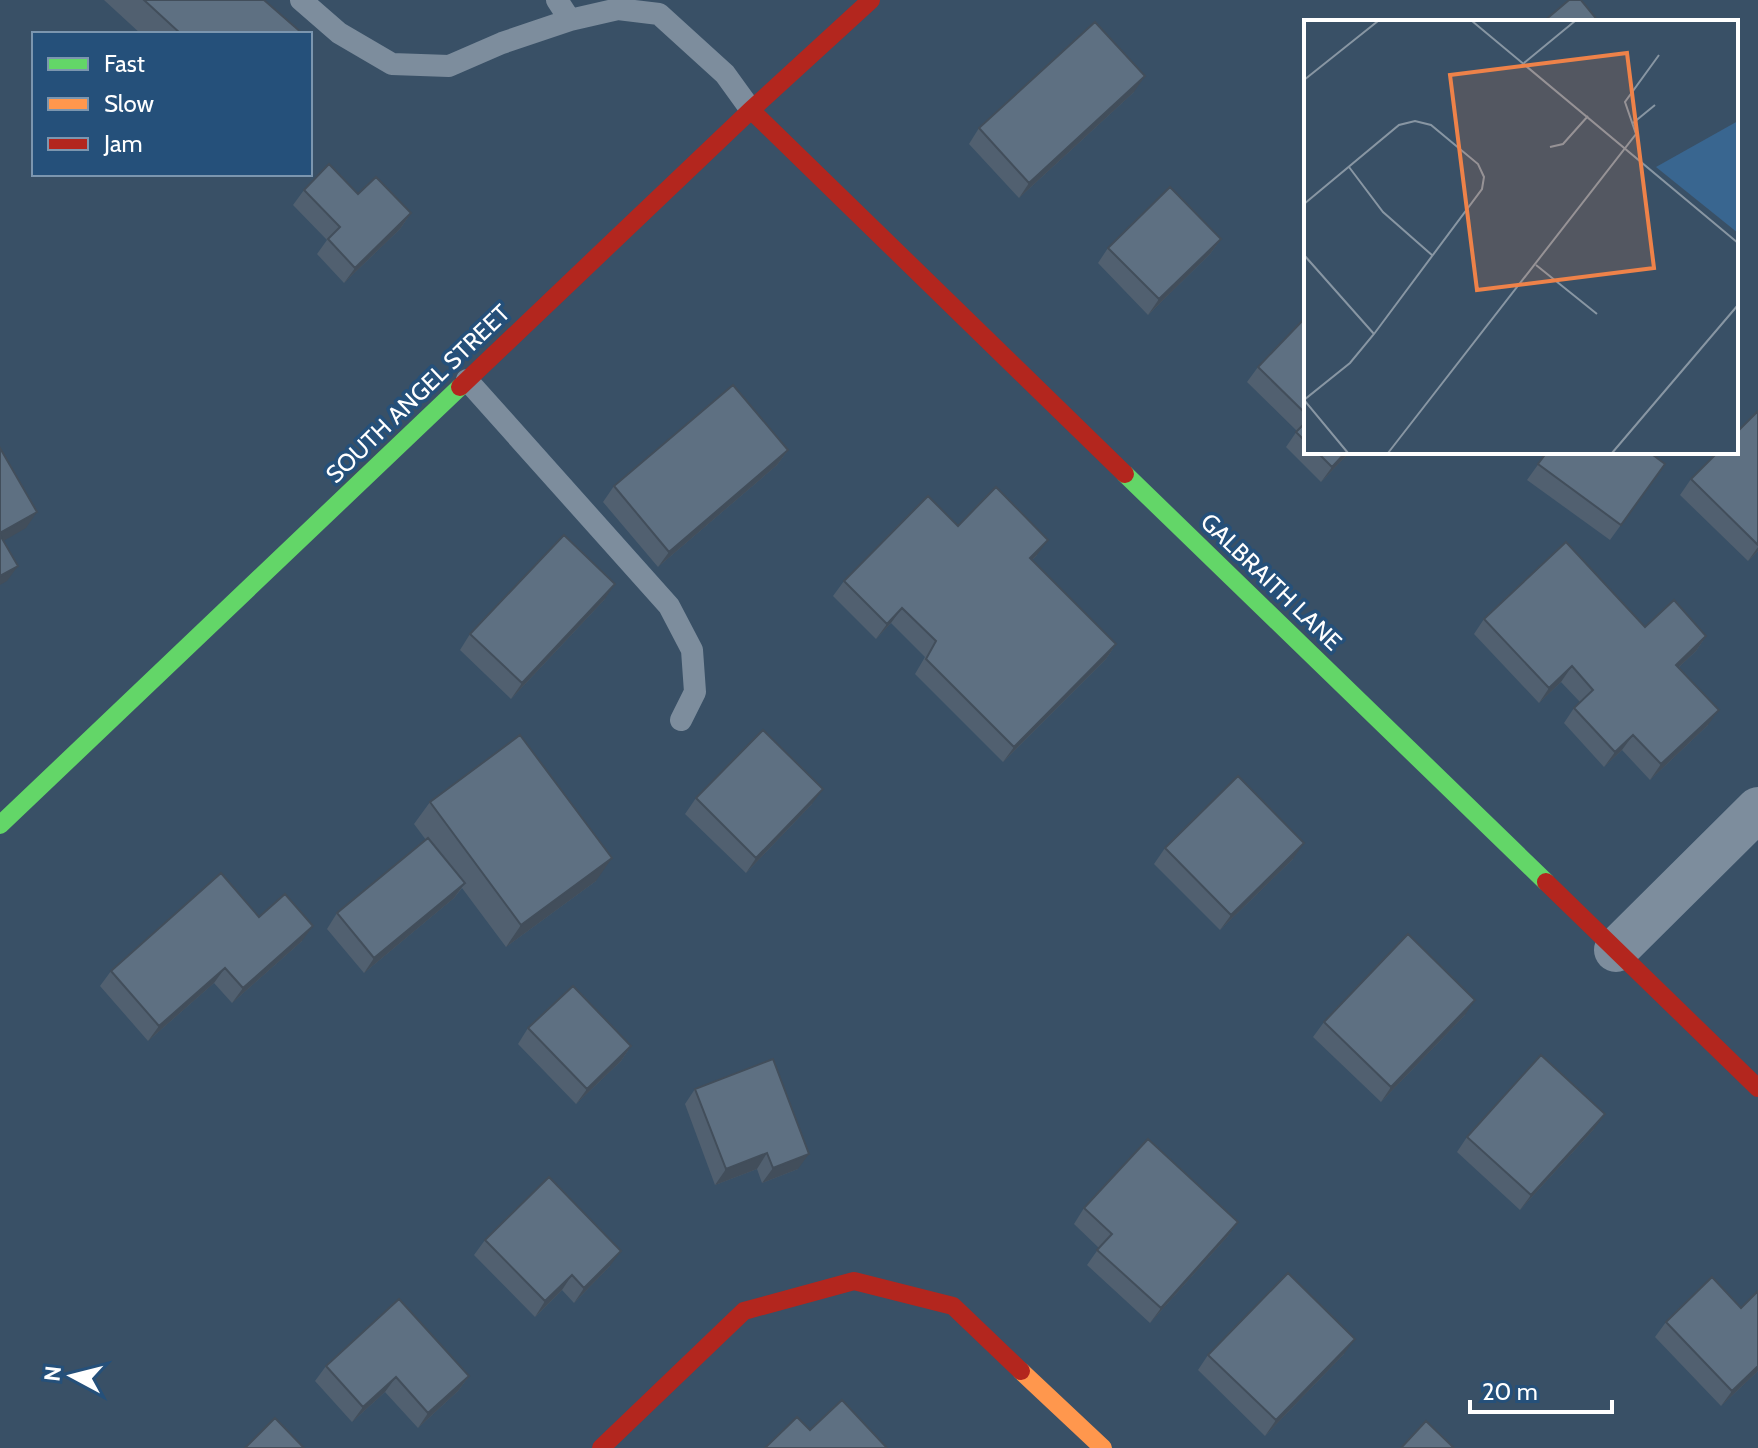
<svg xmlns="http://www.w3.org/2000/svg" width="1758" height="1448" font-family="Cabin,sans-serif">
<rect width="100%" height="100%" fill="#395066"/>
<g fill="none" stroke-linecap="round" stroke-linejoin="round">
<!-- lane -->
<path stroke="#7d8d9d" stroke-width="22" d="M301 0 339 33 392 64 449 66 502 43 570 20 618 9 659 14 725 74 751 110
M557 0 570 20
M467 380 669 606 692 650 695 692 681 720"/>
<!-- street -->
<path stroke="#7d8d9d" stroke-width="44" d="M1616 950 1758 809"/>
<!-- fast -->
<path stroke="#63d668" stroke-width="18" d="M1125 474 1546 882
M0 825 460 387"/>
<!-- slow -->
<path stroke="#ff974d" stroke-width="18" d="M1021 1371 1103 1448"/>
<!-- jam -->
<path stroke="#b3261e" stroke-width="18" d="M751 110 1125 474
M460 387 751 110 871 0
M1546 882 1758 1088
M601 1448 744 1311 854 1281 953 1306 1021 1371"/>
</g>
<!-- wall -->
<path fill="#516070" d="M104 0H264L303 34H141Z
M1134 92 1019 198 969 144 979 128Z
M304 190 358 194 411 213 400 229 344 283 317 254 327 240 293 205Z
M1221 239 1210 254 1148 315 1098 263 1108 248Z
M1306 317V452H1350L1321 482 1286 447 1297 431 1247 382 1258 367Z
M1758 411V551L1748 561 1680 495 1691 479Z
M788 450 777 465 658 567 603 502 614 486Z
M1547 452 1665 464 1610 540 1527 480Z
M958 526 1037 555 1032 560 1116 644 1106 659 1003 762 915 674 925 657 891 623 876 639 833 596 844 581Z
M605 599 511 699 460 650 470 634Z
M1484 619 1645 627 1706 636 1696 651 1679 667 1708 725 1650 780 1622 750 1604 767 1564 723 1574 708 1580 702 1561 682 1539 703 1474 634Z
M696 798 812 804 746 873 685 814Z
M430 802 596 881 506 947 462 888 454 898 364 973 327 929 337 913 426 840 414 824Z
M1165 848 1293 859 1220 930 1154 864Z
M259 917 302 941 232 1003 214 983 148 1041 100 986 111 971Z
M1465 1015 1381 1102 1313 1037 1324 1022Z
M528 1028 631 1046 621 1061 576 1104 518 1044Z
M695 1089 798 1169 762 1183 757 1169 715 1185 685 1104Z
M1594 1129 1520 1210 1457 1152 1467 1137Z
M1084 1208 1238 1222 1227 1237 1150 1323 1087 1265 1099 1248 1074 1224Z
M485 1240 610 1266 574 1303 562 1290 535 1317 474 1255Z
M1758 1291V1371L1721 1406 1655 1337 1666 1322 1741 1308Z
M1344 1354 1265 1436 1198 1370 1208 1355Z
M326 1366 469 1376 458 1391 418 1428 385 1392 352 1422 315 1381Z"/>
<!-- shaded-wall -->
<path fill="#424e5b" d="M1145 76 1134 92 1019 198 1029 183Z
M411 213 400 229 344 283 355 268Z
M1221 239 1210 254 1148 315 1159 299Z
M788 450 777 465 658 567 669 552Z
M1346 452H1350L1321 482 1332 467Z
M37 512 26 528 0 543V533Z
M1048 540 1037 555 1019 573 1030 558Z
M1758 547V551L1748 561Z
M18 566 7 581 0 585V576Z
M615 584 605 599 511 699 522 683Z
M902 608 891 623 876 639 887 624Z
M1706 636 1696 651 1665 680 1676 665Z
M1116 644 1106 659 1003 762 1014 747Z
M1572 666 1561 682 1539 703 1549 688Z
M1719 710 1708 725 1650 780 1661 764Z
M1633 735 1622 750 1604 767 1615 752Z
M823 789 812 804 746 873 756 858Z
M1304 843 1293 859 1220 930 1231 915Z
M612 858 596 881 506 947 521 925Z
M465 883 454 898 364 973 374 958Z
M313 926 302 941 232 1003 243 988Z
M225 968 214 983 148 1041 159 1026Z
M1475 1000 1465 1015 1381 1102 1391 1087Z
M631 1046 621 1061 576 1104 587 1089Z
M1605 1114 1594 1129 1520 1210 1531 1195Z
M767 1153 757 1169 715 1185 726 1169Z
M809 1154 798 1169 762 1183 773 1168Z
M1238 1222 1227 1237 1150 1323 1161 1308Z
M621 1251 610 1266 574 1303 584 1288Z
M572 1275 562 1290 535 1317 545 1301Z
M1355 1339 1344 1354 1265 1436 1276 1420Z
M1758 1366V1371L1721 1406 1732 1391Z
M469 1376 458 1391 418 1428 428 1413Z
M396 1377 385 1392 352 1422 363 1407Z"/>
<!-- building -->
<path fill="#5e7082" stroke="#424e5b" stroke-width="2" d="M144 0H264L303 34H181Z
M1569 0H1581L1599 22H1543Z
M1095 22 1145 76 1029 183 979 128Z
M329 164 358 194 376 177 411 213 355 268 328 239 340 227 304 190Z
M1170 187 1221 239 1159 299 1108 248Z
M1306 317V414L1258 367Z
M733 385 788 450 669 552 614 486Z
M1758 411V545L1691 479 1718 452H1736V433Z
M1306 422V442L1296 432Z
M0 448 37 512 0 533Z
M1317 452H1346L1332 467Z
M1547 452H1649L1665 464 1621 525 1538 464Z
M996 487 1048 540 1030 558 1116 644 1014 747 926 659 936 641 902 608 887 624 844 581 928 496 958 526Z
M0 535 18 566 0 576Z
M564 535 615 584 522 683 470 634Z
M1566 542 1645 627 1674 600 1706 636 1676 665 1719 710 1661 764 1633 735 1615 752 1574 708 1593 690 1572 666 1549 688 1484 619Z
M763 730 823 789 756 858 696 798Z
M520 735 612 858 521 925 430 802Z
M1238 776 1304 843 1231 915 1165 848Z
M428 838 465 883 374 958 337 913Z
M221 873 259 917 285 894 313 926 243 988 225 968 159 1026 111 971Z
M1408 934 1475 1000 1391 1087 1324 1022Z
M573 986 631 1046 587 1089 528 1028Z
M1541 1055 1605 1114 1531 1195 1467 1137Z
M773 1059 809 1154 773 1168 767 1153 726 1169 695 1089Z
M1148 1139 1238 1222 1161 1308 1097 1250 1112 1234 1084 1208Z
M549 1177 621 1251 584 1288 572 1275 545 1301 485 1240Z
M1288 1273 1355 1339 1276 1420 1208 1355Z
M1712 1277 1741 1308 1758 1291V1366L1732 1391 1666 1322Z
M399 1299 469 1376 428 1413 396 1377 363 1407 326 1366Z
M842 1400 887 1448H765L797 1417 810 1430Z
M275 1418 304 1448H245Z
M1426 1421 1454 1448H1401Z"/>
<g text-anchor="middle" stroke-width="7" stroke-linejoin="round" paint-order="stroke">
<!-- street labels -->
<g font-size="24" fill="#fff" stroke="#25507a">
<text transform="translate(418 394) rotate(-44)" y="8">SOUTH ANGEL STREET</text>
<text transform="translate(1271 582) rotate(44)" y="8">GALBRAITH LANE</text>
</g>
</g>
<!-- overview -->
<g transform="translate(1304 20)">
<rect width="434" height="434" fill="#395066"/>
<path d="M434 101V213L352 147Z" fill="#396690"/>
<path fill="none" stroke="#8896a3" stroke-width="2" d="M168 1 434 223M220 43 271 1M0 60 74 1M329 103 351 85M246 127 259 124 284 96M45 147 79 192 129 236M0 184 95 105 111 101 127 105 174 144 180 157 178 169 70 314 46 343 0 380 44 433M0 235 70 314M232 245 293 294M84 433 332 114 321 82 355 35M308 433 434 285"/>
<path fill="#ee8249" fill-opacity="0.15" stroke="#ee8249" stroke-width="4" d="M323 33 350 248 173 270 146 55Z"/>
<rect width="434" height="434" fill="none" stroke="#fff" stroke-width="4"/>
</g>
<!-- legend -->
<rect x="32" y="32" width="280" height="144" fill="#25507a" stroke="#7c96af" stroke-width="2"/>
<rect x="48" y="58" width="40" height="12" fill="#63d668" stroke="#7c96af" stroke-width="2"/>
<text x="104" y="72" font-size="24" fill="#ffffff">Fast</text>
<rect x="48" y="98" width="40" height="12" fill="#ff974d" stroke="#7c96af" stroke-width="2"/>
<text x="104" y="112" font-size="24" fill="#ffffff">Slow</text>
<rect x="48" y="138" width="40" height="12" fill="#b3261e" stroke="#7c96af" stroke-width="2"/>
<text x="104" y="152" font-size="24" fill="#ffffff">Jam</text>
<!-- north arrow -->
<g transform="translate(72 1376) rotate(277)" stroke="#25507a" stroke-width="6" paint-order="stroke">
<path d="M0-6L14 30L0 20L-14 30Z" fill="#ffffff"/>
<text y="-12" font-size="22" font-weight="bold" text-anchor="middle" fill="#ffffff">N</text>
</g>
<!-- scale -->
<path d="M1470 1400v12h142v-12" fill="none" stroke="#ffffff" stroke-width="4"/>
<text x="1482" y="1400" font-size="24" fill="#ffffff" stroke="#25507a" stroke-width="6" paint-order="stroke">20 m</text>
</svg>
